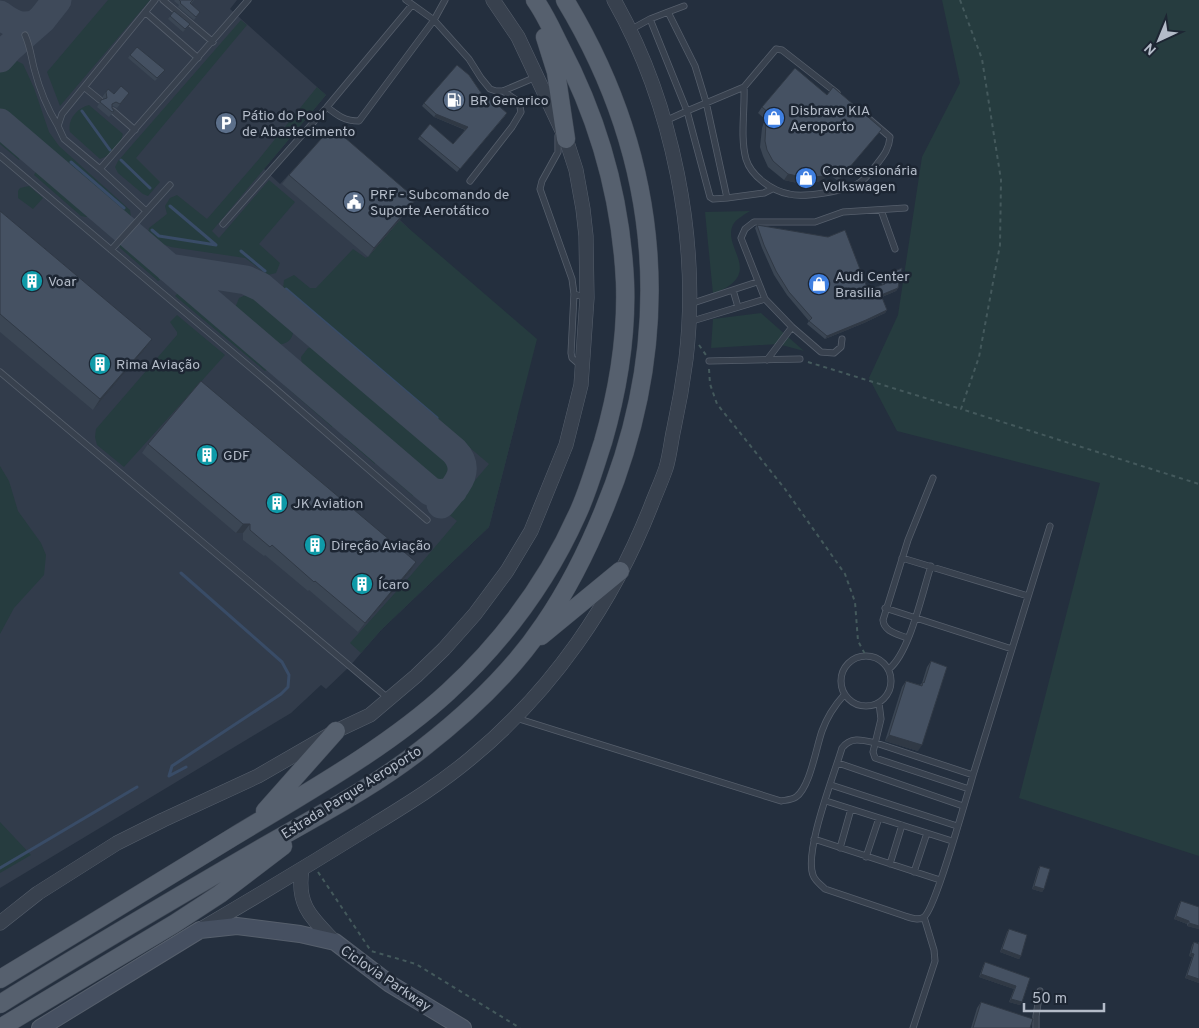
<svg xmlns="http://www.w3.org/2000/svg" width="1199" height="1028" font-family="Overpass,sans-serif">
<rect width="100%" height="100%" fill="#242f3e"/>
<!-- airport -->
<path fill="#323c4b" d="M0 0H237L230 9 326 95 264 169 280 184 310 151 400 220 418 238 517 417 489 527 381 630 349 667 326 689 321 685 291 713 0 888Z"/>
<!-- green -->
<path fill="#263c3f" d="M108 0H150L60 106 47 72Z
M942 0H1199V856L1019 798 1100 483 897 431 869 378 898 315 922 157 960 83Z
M241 20 247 25 136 158 160 182 148 196 143 194 118 173 115 167 118 161Z
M12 61H17L23 64 34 88 49 132 59 146 130 210 131 217 128 220 0 112V71Z
M317 87 326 95 212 231 219 238 269 180 295 202 259 244 280 263 276 273 268 275 245 258 171 247 156 242 148 235 149 228 167 214 165 206 170 198 177 195 207 219 259 159Z
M89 105 123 134C120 146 112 155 100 159L70 132C67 120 77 108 89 105Z
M0 135 16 147 21 154 19 160 0 144Z
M39 170 88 210 91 213 90 216 86 217 81 216 34 175 36 171Z
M29 186 43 198 33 209 18 198V191L20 188Z
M750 211C745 214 737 219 734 223 719 247 768 273 713 294L705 212Z
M399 220 537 339 489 527 381 630 361 653 350 643 412 574 457 521 447 513 489 464 283 289 284 280 294 275 310 288H316L353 249 366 258Z
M119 243C131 242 161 268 160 280L158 281 120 248Z
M178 293 188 295 263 357 270 364 269 369 265 371 175 296Z
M250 293C261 293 269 301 277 308 282 313 289 320 292 326 297 340 283 348 271 343 264 341 258 333 253 328 245 322 238 317 235 308L239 298Z
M761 313 804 351 778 344 711 348 713 319Z
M177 315 225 355 124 467 97 445 95 437 96 429 177 335V332L170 322Z
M313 347H320L335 355 449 457C452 468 450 472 442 480H435L427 476 314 380C306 373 302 368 301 357L308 348Z
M289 381C299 384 329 408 332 419 334 423 333 423 332 427L284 385Z
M345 438C361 438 377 446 375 464Z
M0 466 9 481 18 511 41 543 46 555 44 575 14 608 0 634Z
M395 473C404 475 415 483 415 493L413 496 389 475Z
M0 822 31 855 0 873Z"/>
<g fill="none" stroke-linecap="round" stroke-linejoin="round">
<!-- stream -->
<path stroke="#394c67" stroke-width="3" d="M82 111 110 150
M121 160 150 188
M71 162 124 208
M152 230 159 236 216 245 170 206
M241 251 265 271
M286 289 437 418
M181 573 282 662 289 675 288 687 281 694 172 766 169 776 186 767
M0 868 137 787"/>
<!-- taxiway -->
<path stroke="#3f4a5a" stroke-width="29" d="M0 15C12 24 21 29 36 24
M0 58 9 48 42 19 57 0
M0 123 430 491C439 495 444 494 453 490
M169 268 246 280 261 287 454 451C473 471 455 487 441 504"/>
<!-- service casing -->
<g stroke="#565f6c" stroke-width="7">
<path id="service" d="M163 0 213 42
M406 0 434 20 469 59 481 78 490 89 496 91H503L536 77
M684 6 668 12 695 66 706 102 727 198 764 193 772 189
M145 12 198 58
M630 30 650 19
M25 35C30 46 31 56 34 68 39 88 47 108 58 126
M84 87 100 100
M744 87C745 110 740 137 746 159 751 176 772 191 789 194 803 198 846 191 859 183 866 179 872 170 877 164 884 155 889 149 890 137L868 118
M327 107C338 116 345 121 359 121L434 20 445 0
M113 111 135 130
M665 121 687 111 650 19 668 12
M558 136V152L542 181 540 189 572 279 574 294 587 298
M0 156 270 384 427 520
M100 169 64 139 58 126 62 114 155 0
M470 181 512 127 521 112 519 102 503 91
M727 198 713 199 710 197 687 111 744 87 776 49 782 50 837 93
M145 210 100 169 248 0
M881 210 895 249
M223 224 327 107 412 5
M111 250 170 185
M733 290 738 307
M574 294 571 353 572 358 580 365
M690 304 757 282
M689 322 765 299
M842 339 841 347 834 353 821 352 792 327 765 299 741 238 745 229 754 222H815L843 212 905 208
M767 360 792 327
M709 361 800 359
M0 372 389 699
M902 558 1028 596
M885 608 1012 649
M907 638C898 634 884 632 883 620L908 540 933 478
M841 681a25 25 0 1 1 50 0a25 25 0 1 1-50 0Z
M889 669C910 652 922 593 931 566
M879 703 881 719 873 752 875 758 969 789
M516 718 781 801C786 800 791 800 796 797 810 787 816 748 822 731 827 717 834 706 844 695
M838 763 963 806
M973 775 876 743C863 740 851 736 842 748 834 775 804 851 813 875 815 881 820 884 825 889L905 916C911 918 919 921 924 917 935 909 963 808 969 789L973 775 1050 526
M831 785 957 826
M826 801 952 841
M814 839 940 880
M840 848 851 809
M866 857 879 818
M890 864 902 825
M914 872 927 833
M913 1028 935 961 934 950 924 917
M1036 1028V1016L1040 991"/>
</g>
<!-- tertiary casing -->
<g stroke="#565f6c" stroke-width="15">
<path id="tertiary" d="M302 869C296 906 312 918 335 942
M0 923 38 893 117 843 163 820 258 776 336 731 370 715 416 676 444 649 475 614 507 571 531 531 566 445 581 385 587 298 586 236 583 209 576 170 566 139 518 37 493 0
M201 929C259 895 317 860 375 824 409 803 440 784 471 758 552 691 613 603 651 506 656 493 662 480 666 468 670 455 671 441 674 428 679 405 683 382 686 359 700 241 673 104 614 0"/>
</g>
<!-- secondary casing -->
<g stroke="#565f6c" stroke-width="18">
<path id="secondary" d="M40 1028 200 930 237 926 300 934 335 942 390 984 463 1028"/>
</g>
<!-- primary casing -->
<g stroke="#414a57" stroke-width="19">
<path id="primary" d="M545 37 556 72 566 139
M541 636 620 571
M265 811 336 731
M0 979C78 932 155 885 233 837 304 794 387 748 448 692 502 642 547 582 577 515 588 492 595 466 603 442 618 390 627 336 625 282 621 199 598 118 560 46 552 30 545 14 535 0
M0 1004C85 951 172 900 258 850 313 818 373 788 423 748 468 713 512 672 544 624 568 589 587 551 603 512 676 338 663 162 565 0
M0 1028 174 924 220 894 283 846"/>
</g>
<!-- path -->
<path stroke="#44595c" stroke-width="2" stroke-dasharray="4 4" stroke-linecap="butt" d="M960 0 982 59 1001 180 1000 245 979 357 961 409 1199 484
M699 345 706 355
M808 362 961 409
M709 369 710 384 717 404 785 489 845 574 855 602 858 641 866 656
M318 872 371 951 416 964 520 1028"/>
<!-- service -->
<use href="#service" stroke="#38414e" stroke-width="5.5"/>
<!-- tertiary -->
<use href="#tertiary" stroke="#38414e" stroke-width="14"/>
<!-- secondary -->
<use href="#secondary" stroke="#465061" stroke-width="16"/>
<!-- primary -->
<use href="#primary" stroke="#56606e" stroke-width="18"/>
</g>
<!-- wall -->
<path fill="#3b4654" d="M175 0H194L191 4 200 12 194 20 178 7 179 5 174 1Z
M174 11 190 24 183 32 168 19Z
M130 55 165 70 155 81 128 58Z
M108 89 114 94 129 93 117 108 113 106 112 107 114 111 109 117 97 107 101 100 103 99V96Z
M827 95 882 129 838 181 830 175 818 182 802 184 784 180 768 167 763 156 760 147 762 128 765 119 758 113 762 107Z
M486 100 505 116 457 172 418 139 420 136 453 144 465 130 434 117 422 106 424 103Z
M289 175 410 208 368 257 282 184Z
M0 211 152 339 144 350 93 410 0 332Z
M757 225 868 290 882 285 880 279 883 276 898 288 896 291 882 297 887 310 885 313 864 323 825 339 807 324 809 321 787 295 774 275 762 248 755 228Z
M148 444 410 572 358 632 309 590 308 591 265 555 264 556 243 540V533H236L142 453Z
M931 661 918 751 885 741 902 687 906 681 920 685 922 683 927 667Z
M1040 866 1044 889 1042 892 1032 889 1038 869Z
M1181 901 1199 929 1187 926V924L1174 919 1179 904Z
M1009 929 1021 956 1019 959 1000 952 1007 932Z
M1194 942 1198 943 1199 942V983L1185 978 1192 957 1189 956 1192 945Z
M985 962 1030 978 1022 1002 1020 1005 1009 1002 1014 989 979 977 983 966Z
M981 1002 1030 1028H971L977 1008Z"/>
<!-- shaded-wall -->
<path fill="#303945" d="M436 114 468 127 466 130 434 117Z
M835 169 830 175 818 182 802 184 784 180 788 174Z
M416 199 410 208 368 257 374 248Z
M898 288 896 291 879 298 881 295Z
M887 310 885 313 864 323 825 339 827 336Z
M152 339 144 350 93 410 100 399Z
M243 524H250L243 533H236Z
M416 562 410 572 358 632 365 623Z
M889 735 922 745 918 751 885 741Z
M1034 886 1044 889 1042 892 1032 889Z
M1176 916 1189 921 1187 924 1174 919Z
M1189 923 1199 926V929L1187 926Z
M1002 949 1021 956 1019 959 1000 952Z
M1191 953 1194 954 1192 957 1189 956Z
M981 974 1016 986 1014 989 979 977Z
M1187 975 1199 979V983L1185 978Z
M1011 999 1022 1002 1020 1005 1009 1002Z"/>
<!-- building -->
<path fill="#455162" stroke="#303945" d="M179 0H193L190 3 200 12 196 17 180 3 181 2Z
M174 11 190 24 185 29 170 16Z
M137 47 165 70 157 78 130 55Z
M457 65 469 75 486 100 488 97 507 113 460 169 420 136 430 124 453 144 468 127 436 114 424 103Z
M795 68 827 95 833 87 882 129 843 175 835 169 823 176 806 178 788 174 773 161 767 150 765 141 766 122 769 113 762 107Z
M121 86 129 93 120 104 116 102 112 104V108L114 111 112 112 100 102 101 100 107 98 106 92 108 89 114 94Z
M329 130H336L416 199 374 248 289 175Z
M0 211 152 339 100 399 0 314Z
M757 225 828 237 845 230 868 290 885 284 883 276 902 268 898 288 881 295 887 310 866 320 827 336 809 321 812 318 789 292 776 271 764 245Z
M201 381 416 562 365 623 315 581 314 582 272 545 270 547 250 530V524H243L148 444Z
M931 661 947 667 922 745 889 735 906 681 922 686 923 682 924 683Z
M1040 866 1050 869 1044 889 1034 886Z
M1181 901 1199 907V926L1189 923V921L1176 916Z
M1009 929 1027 935 1021 956 1002 949Z
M1194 942 1199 944V979L1187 975 1194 954 1191 953Z
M985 962 1030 978 1022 1002 1011 999 1016 986 981 974Z
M981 1002 1033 1019 1030 1028H973Z"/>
<!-- icons -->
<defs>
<g id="fuel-disc" transform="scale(1.125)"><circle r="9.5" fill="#5c6f8a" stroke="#1d2633"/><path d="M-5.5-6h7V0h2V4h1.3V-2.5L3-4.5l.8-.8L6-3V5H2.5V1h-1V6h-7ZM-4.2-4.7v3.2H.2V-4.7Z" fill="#fff"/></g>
<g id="shop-disc" transform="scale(1.125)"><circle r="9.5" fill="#3f7fe0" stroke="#1d2633"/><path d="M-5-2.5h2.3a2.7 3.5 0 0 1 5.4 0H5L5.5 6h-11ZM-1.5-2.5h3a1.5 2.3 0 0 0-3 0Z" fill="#fff"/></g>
<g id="parking-disc" transform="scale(1.125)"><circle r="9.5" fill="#5c6f8a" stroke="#1d2633"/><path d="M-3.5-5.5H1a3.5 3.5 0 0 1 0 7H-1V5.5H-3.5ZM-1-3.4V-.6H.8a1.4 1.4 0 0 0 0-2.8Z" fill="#fff"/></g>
<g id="civic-disc" transform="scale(1.125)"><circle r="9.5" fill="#5c6f8a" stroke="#1d2633"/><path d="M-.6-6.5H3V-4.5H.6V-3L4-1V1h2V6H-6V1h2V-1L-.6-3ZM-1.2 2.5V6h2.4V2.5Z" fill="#fff"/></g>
<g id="building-disc" transform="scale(1.125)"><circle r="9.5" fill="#0f9aa8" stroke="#1d2633"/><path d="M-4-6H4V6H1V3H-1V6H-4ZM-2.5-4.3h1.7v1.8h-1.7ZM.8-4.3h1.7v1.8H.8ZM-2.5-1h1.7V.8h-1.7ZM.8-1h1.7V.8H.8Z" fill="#fff"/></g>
</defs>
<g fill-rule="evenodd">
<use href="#fuel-disc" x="454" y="100"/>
<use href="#shop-disc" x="774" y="118"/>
<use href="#parking-disc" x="226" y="123"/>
<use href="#shop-disc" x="806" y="178"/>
<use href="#civic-disc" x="354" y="202"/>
<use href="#building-disc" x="32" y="281"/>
<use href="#shop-disc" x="819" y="284"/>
<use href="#building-disc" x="100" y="364"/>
<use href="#building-disc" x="207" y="455"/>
<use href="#building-disc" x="277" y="503"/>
<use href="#building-disc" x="315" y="545"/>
<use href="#building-disc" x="362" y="584"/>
</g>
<g text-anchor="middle" stroke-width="5" stroke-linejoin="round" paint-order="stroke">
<!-- poi labels -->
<g font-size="14" fill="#b4bcc9" stroke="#1d2633" text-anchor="start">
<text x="470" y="105">BR Generico</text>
<text x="790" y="115">Disbrave KIA<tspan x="790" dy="16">Aeroporto</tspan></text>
<text x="242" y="120">Pátio do Pool<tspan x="242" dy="16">de Abastecimento</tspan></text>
<text x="822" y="175">Concessionária<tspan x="822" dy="16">Volkswagen</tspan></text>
<text x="370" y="199">PRF - Subcomando de<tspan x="370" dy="16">Suporte Aerotático</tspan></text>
<text x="835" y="281">Audi Center<tspan x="835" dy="16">Brasilia</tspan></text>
<text x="48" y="286">Voar</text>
<text x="116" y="369">Rima Aviação</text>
<text x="223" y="460">GDF</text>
<text x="293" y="508">JK Aviation</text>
<text x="331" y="550">Direção Aviação</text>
<text x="378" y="589">Ícaro</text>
</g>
<!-- street labels -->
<g font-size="14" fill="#b4bcc9" stroke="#1d2633">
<text transform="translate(351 792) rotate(-32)" y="5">Estrada Parque Aeroporto</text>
<text transform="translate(386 978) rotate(34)" y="5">Ciclovia Parkway</text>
</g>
</g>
<!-- north arrow -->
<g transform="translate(1159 40) rotate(224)" stroke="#1d2633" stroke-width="4" paint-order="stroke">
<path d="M0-4L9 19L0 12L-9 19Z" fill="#b4bcc9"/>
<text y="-8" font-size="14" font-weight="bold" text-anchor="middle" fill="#b4bcc9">N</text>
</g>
<!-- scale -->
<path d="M1024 1003v8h80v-8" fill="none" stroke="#b4bcc9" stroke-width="2.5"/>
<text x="1032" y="1003" font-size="15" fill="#b4bcc9" stroke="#1d2633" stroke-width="4" paint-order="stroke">50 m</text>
</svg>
